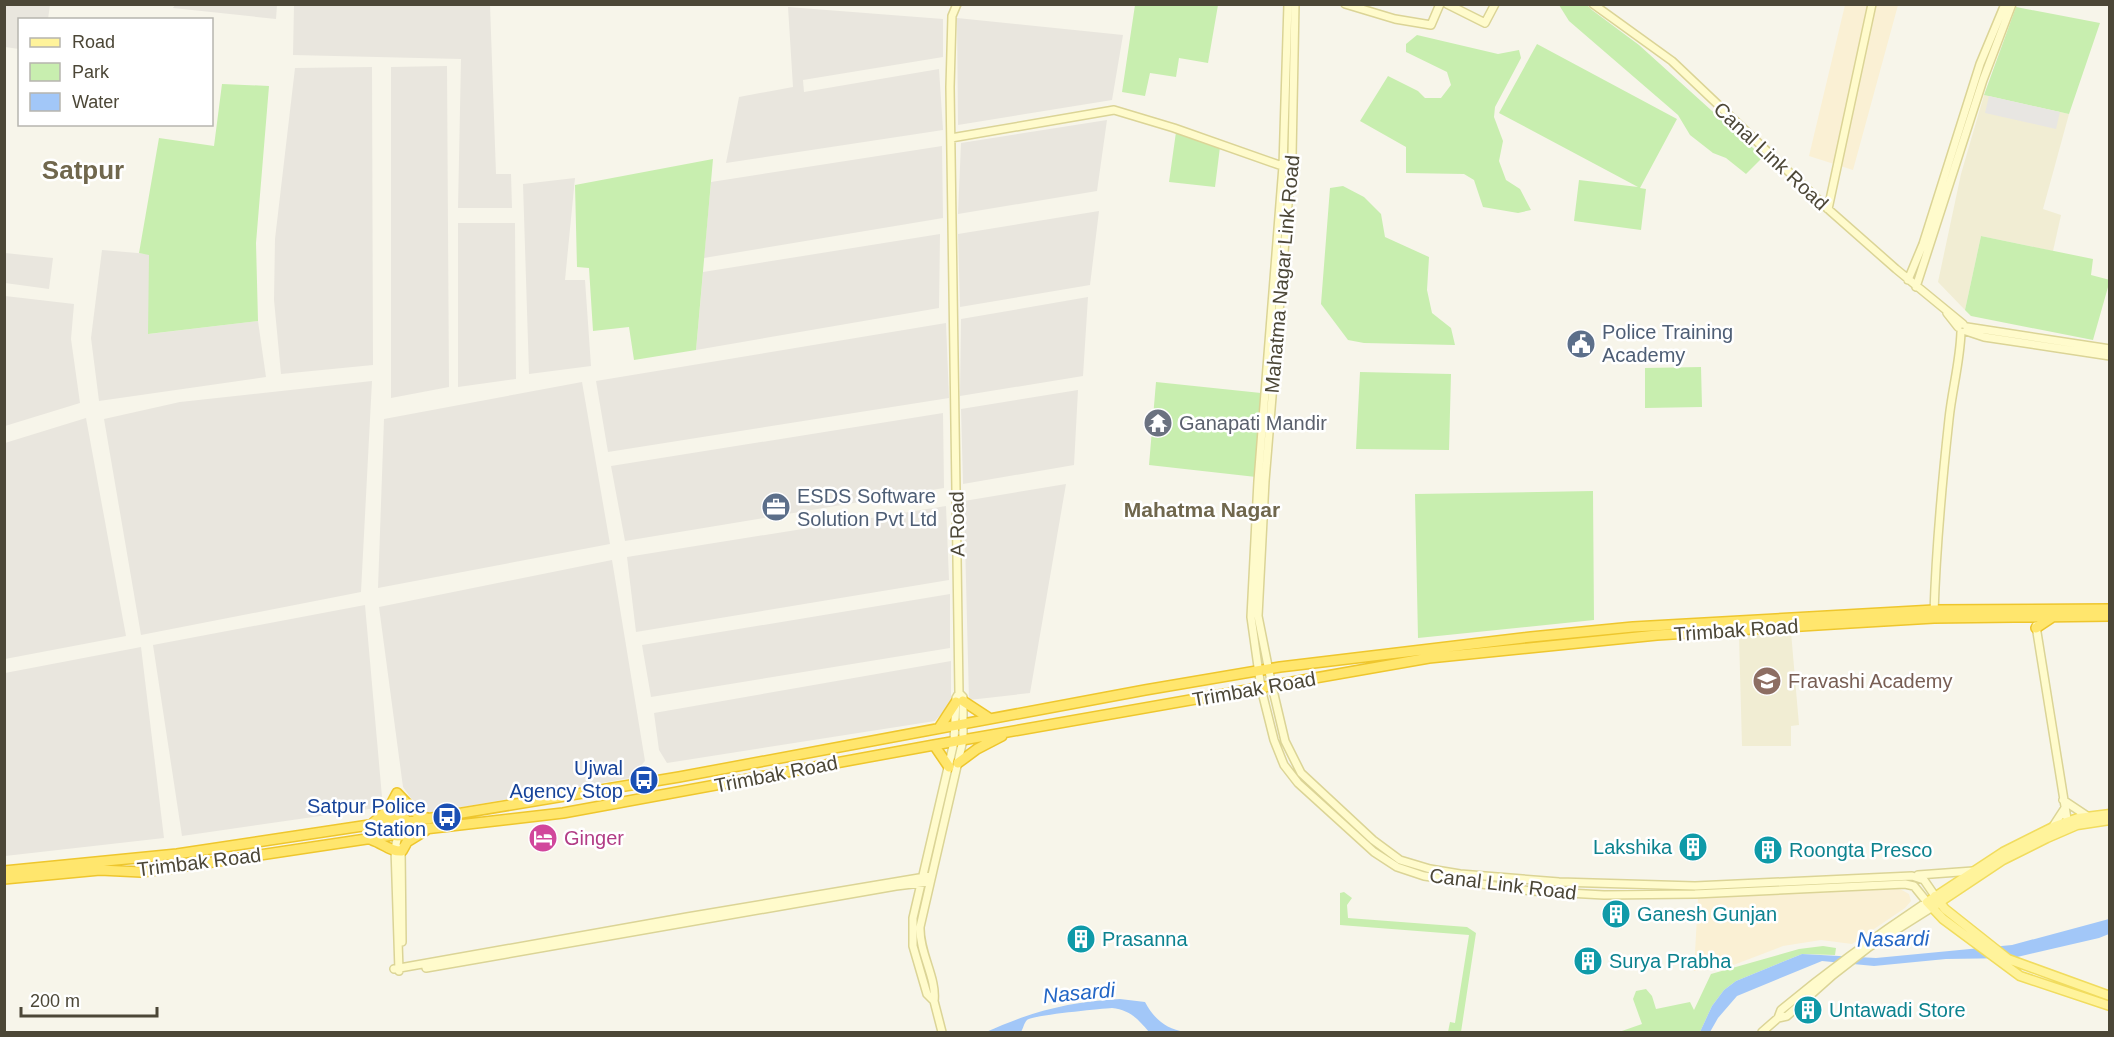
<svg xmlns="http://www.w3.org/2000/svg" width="2114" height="1037" font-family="Helvetica,sans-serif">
<rect width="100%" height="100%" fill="#f7f5ea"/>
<!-- commercial -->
<path fill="#faf0d4" d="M1845 5H1898L1853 170 1809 156Z
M1900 889 1909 894 1911 901 1905 908 1852 944 1821 940 1783 946 1723 969 1694 971 1698 898Z"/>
<!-- industrial -->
<path fill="#e9e6de" d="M5 4 50 5 48 19 20 20 19 49 5 47Z
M175 5 277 4V5L276 19 173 8Z
M294 5H490L496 174H511L512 208H458L461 59 293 55Z
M788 7 943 19V57L803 80 804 92 939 69 943 130 726 163 739 97 793 87Z
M957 18 1123 35 1112 100 958 125Z
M447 66 449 387 391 398V67Z
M372 67 373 365 281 374 274 300 275 239 295 68Z
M1107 120 1097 191 958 214 961 143Z
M942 146 943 218 704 258 711 182Z
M575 178 565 280H585L591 366 529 374 523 184Z
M1099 211 1090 285 960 307 958 234Z
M458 223H515L516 379 458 387Z
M940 234 939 308 696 350 703 272Z
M102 250 149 254V334L258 321 266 377 99 401 91 338Z
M5 253 53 258 49 289 5 283Z
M5 296 74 304 71 339 80 403 5 426Z
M1088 297 1083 376 960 396 961 319Z
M946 323 949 398 608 452 596 381Z
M372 381 361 592 141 635 104 419 180 402Z
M582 382 610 544 378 588 384 419Z
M1078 390 1074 465 963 484 961 409Z
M943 413 944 488 625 541 611 466Z
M86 418 126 636 5 659V443Z
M1066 484 1030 693 969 700 964 501Z
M946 506 949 580 636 632 627 557Z
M612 560 645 761 630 778 422 814 403 787 379 607Z
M950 594V648L651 697 642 645Z
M365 605 382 797 376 808 182 836 153 645Z
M141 647 164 838 5 856V673Z
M951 661V703L935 721 667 763 659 750 654 713Z"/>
<!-- education -->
<path fill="#f1edd3" d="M1984 95 2069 114 2043 209 2061 215 2053 251 1981 236 1965 310 1938 282 1961 174Z
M1791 632 1799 725 1791 726V746H1742L1739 636Z"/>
<!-- green -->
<path fill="#c8eeaf" d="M1135 5H1218L1208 63 1179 58 1176 77 1150 73 1145 96 1122 92Z
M1559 5H1587L1592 10 1639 45 1763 157 1746 174 1726 158 1713 153 1690 135 1678 115 1569 21Z
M2016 7 2100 23 2069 114 1984 95Z
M1417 35 1498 54 1519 50 1521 58 1495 107 1494 117 1503 141 1499 161 1506 180 1520 189 1531 210 1518 213 1483 207 1474 180 1464 174 1406 173V147L1360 121 1388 76 1418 91 1425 98H1441L1451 85 1447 72 1406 52V44Z
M1537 44 1677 119 1640 188 1646 189 1641 230 1574 221 1579 180 1638 187 1499 113Z
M222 84 269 86 256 243 258 321 148 334 149 255 139 253 159 138 214 146Z
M1176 132 1220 147 1215 187 1169 182Z
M713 159 696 350 634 360 629 327 593 331 589 268 577 267 575 185Z
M1343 186 1364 197 1381 214 1385 237 1429 257 1427 290 1432 313 1451 328 1455 345 1364 343 1348 340 1321 304 1330 188Z
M1981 236 2093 259 2091 275 2110 280 2093 340 1971 316 1965 310Z
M1701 367 1702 407 1645 408V368Z
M1360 372 1451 374 1449 450 1356 449Z
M1156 382 1261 393 1256 477 1149 465Z
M1593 491 1594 620 1418 638 1415 494Z
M1344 892 1352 898 1347 905 1348 918 1467 927 1476 933 1461 1032H1448L1450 1022 1455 1023 1469 935 1340 925V893Z
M1823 946 1836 948 1835 955 1802 954 1736 981 1724 990 1712 1006 1700 1032H1619L1642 1024 1633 999 1636 991 1646 989 1652 996 1656 1009 1690 1002 1694 1010 1711 974 1799 949Z"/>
<!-- parking -->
<path fill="#e8e6e2" d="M1989 96 2060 112 2056 129 1985 113Z"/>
<!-- water -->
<path fill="#a2c7f8" d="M2109 919V934L2099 938 2013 958 1946 959 1874 966 1822 961 1737 996 1718 1018 1710 1032H1700L1712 1006 1724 990 1736 981 1802 954 1876 958 2012 945Z
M1120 999 1145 1002C1154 1019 1166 1029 1185 1032H1149C1138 1019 1130 1010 1112 1008 1100 1009 1033 1015 1027 1020 1024 1023 1023 1029 1021 1032H986C1033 1011 1068 1002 1120 999Z"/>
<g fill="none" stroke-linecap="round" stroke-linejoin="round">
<!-- secondary casing -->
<g stroke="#dbd496" stroke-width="10">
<path id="secondary" d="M1288 4 1283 166 1258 481 1251 617 1261 688 1274 740 1284 765 1298 783 1374 852 1397 867 1424 876 1531 891 1604 895 1695 894 1905 884 1914 886 1927 902C1876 936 1828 971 1781 1010L1778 1018
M1295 4 1292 156 1265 481 1258 616 1272 686 1285 741 1301 773 1373 840 1400 860 1430 869 1460 874 1559 882 1695 886 1912 876 1924 880 1935 896
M1345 4 1395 19 1431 25 1440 4
M1447 4 1485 23 1495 4
M1593 4 1672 61 1828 209 1896 269 1963 324
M951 138 1114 110 1174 128 1285 167
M1828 209 1872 4
M1908 280 1923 244 1980 64 2005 4
M1916 287 1983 80 2012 4
M1947 313 1958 327
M1967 327 2110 349
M1966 331 1984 337 2110 356
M1934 613C1936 548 1942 483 1949 419 1952 390 1960 362 1961 332
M2036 626 2068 825
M2063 800 2087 816
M2052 828 2065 808
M398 836 395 848 399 971
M401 848 402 942
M1918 875 1973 871
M426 968 896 886 929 882
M394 969 687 917 931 876
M934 1001C937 978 919 953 920 927L963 740V697L959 693
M942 1032 934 1001 927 994 913 946V918L954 742 956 698 959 693 950 87 952 16 957 4
M1762 1032 1778 1018 1787 1016 1833 975 1869 947 1931 908"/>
</g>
<!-- primary casing -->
<g stroke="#f1dc5e" stroke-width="11">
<path id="primary" d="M2110 814 2078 818 2055 826 2003 852 1927 902 1943 919 2020 976 2110 1006
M1935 896 1945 909 2008 959 2110 996
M1937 904 2003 860 2047 838 2077 825 2110 820"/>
</g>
<!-- highway casing -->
<g stroke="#eec62d" stroke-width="12">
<path id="highway" d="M2036 628 2054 616
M963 701 989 718
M939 728 956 702
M934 745 949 767
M958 763 977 749 1002 736
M388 826a10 10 0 1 1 20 0a10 10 0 1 1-20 0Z
M408 822 679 777 1145 690 1280 667 1531 637 1633 627 1934 610 2110 609
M373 823 388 810 397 793 418 815 429 819
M407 831 563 813 934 745 1429 658 1657 635 1850 623 1934 618 2110 616
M372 840C382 843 391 852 402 851L407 842 425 831
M4 871 177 854 389 822
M4 879 100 870 141 872 173 868 393 835"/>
</g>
<!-- secondary -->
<use href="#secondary" stroke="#fffbcc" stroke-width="7"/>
<!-- primary -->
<use href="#primary" stroke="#fff39b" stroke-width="8"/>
<!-- highway -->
<use href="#highway" stroke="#ffe66d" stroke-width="9"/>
</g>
<!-- icons -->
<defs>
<g id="civic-disc" transform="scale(1.5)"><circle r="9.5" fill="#5c6f8a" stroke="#fff"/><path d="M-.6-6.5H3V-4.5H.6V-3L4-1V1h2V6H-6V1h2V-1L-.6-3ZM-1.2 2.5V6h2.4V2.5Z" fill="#fff"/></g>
<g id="temple-disc" transform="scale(1.5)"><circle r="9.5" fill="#6b7280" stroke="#fff"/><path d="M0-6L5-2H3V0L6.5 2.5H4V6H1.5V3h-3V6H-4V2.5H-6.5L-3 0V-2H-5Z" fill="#fff"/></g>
<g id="office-disc" transform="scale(1.5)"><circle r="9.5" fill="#5c6f8a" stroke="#fff"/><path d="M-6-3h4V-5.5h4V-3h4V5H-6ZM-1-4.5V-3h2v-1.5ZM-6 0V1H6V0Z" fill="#fff"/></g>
<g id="school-disc" transform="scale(1.5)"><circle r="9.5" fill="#8d6e63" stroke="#fff"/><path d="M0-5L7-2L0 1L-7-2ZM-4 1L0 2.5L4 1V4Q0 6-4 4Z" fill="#fff"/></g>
<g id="bus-disc" transform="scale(1.5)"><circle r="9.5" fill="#1a4fb4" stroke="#fff"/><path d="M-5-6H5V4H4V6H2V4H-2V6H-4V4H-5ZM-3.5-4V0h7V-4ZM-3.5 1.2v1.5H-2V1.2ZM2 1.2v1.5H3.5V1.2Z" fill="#fff"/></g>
<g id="hotel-disc" transform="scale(1.5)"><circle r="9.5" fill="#d1479c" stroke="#fff"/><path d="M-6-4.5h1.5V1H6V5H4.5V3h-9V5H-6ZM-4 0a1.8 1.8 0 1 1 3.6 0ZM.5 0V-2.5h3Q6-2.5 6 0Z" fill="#fff"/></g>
<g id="building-disc" transform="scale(1.5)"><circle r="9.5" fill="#0f9aa8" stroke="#fff"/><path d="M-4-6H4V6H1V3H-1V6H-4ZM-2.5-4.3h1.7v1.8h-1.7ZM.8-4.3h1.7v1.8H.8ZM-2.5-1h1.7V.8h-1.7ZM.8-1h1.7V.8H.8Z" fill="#fff"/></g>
</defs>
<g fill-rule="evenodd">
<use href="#civic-disc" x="1581" y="344"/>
<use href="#temple-disc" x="1158" y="423"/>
<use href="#office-disc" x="776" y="507"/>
<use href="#school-disc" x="1767" y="681"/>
<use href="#bus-disc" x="644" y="780"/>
<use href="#bus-disc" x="447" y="817"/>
<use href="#hotel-disc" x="543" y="838"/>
<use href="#building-disc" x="1693" y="847"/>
<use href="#building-disc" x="1768" y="850"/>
<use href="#building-disc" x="1616" y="914"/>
<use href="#building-disc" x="1081" y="939"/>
<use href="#building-disc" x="1588" y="961"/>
<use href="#building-disc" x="1808" y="1010"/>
</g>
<g text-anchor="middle" stroke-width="5" stroke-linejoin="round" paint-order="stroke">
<!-- street labels -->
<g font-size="20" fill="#4c4737" stroke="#fff">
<text transform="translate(1771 156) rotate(43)" y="7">Canal Link Road</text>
<text transform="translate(1282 274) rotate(-85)" y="7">Mahatma Nagar Link Road</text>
<text transform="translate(957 524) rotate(-91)" y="7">A Road</text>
<text transform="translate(1736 630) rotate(-4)" y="7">Trimbak Road</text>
<text transform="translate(1254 689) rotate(-10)" y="7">Trimbak Road</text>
<text transform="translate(776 774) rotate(-11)" y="7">Trimbak Road</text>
<text transform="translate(199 862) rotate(-7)" y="7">Trimbak Road</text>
<text transform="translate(1503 884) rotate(7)" y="7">Canal Link Road</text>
</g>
<!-- service labels -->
<g font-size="20" fill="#4e5e75" stroke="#fff" text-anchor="start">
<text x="1602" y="339">Police Training<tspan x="1602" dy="23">Academy</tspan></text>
<text x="797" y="503">ESDS Software<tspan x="797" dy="23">Solution Pvt Ltd</tspan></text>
</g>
<!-- worship labels -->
<g font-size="20" fill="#5b616d" stroke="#fff" text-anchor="start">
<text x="1179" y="430">Ganapati Mandir</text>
</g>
<!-- education labels -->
<g font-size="20" fill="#785e54" stroke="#fff" text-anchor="start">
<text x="1788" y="688">Fravashi Academy</text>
</g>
<!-- transit labels -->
<g font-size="20" fill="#164399" stroke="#fff" text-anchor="end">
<text x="623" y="775">Ujwal<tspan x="623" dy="23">Agency Stop</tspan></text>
<text x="426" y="813">Satpur Police<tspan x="426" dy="23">Station</tspan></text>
</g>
<!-- hotel labels -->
<g font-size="20" fill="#b23c85" stroke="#fff" text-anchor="start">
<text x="564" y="845">Ginger</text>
</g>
<!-- culture labels -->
<g font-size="20" fill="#0d838f" stroke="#fff" text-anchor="start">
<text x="1672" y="854" text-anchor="end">Lakshika</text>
<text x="1789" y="857">Roongta Presco</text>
<text x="1637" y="921">Ganesh Gunjan</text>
<text x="1102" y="946">Prasanna</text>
<text x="1609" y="968">Surya Prabha</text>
<text x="1829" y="1017">Untawadi Store</text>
</g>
<!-- neighbourhood labels -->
<g font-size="21" font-weight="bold" fill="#70674d" stroke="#fff">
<text x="1202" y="517">Mahatma Nagar</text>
</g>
<!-- water labels -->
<g font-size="21" font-style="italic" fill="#2366c5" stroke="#fff">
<text transform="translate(1893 939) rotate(-1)" y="7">Nasardi</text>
<text transform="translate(1079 993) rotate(-5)" y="7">Nasardi</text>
</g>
<!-- district labels -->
<g font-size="26" font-weight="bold" fill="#70674d" stroke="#fff">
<text x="83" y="179">Satpur</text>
</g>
</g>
<!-- border -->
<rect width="2114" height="1037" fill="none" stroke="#4c4737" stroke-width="12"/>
<!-- legend -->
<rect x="18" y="18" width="195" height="108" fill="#ffffff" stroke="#b7b5af" stroke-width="1.5"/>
<rect x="30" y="38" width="30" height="9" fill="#fff39b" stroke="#b7b5af" stroke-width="1.5"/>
<text x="72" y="48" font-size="18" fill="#4c4737">Road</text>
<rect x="30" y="63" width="30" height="18" fill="#c8eeaf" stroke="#b7b5af" stroke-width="1.5"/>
<text x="72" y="78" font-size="18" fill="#4c4737">Park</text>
<rect x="30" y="93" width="30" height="18" fill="#a2c7f8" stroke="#b7b5af" stroke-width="1.5"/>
<text x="72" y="108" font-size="18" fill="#4c4737">Water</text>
<!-- scale -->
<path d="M21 1007v9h136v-9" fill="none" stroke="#4c4737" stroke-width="3"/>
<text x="30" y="1007" font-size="18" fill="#4c4737" stroke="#ffffff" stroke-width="4.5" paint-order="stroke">200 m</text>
</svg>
